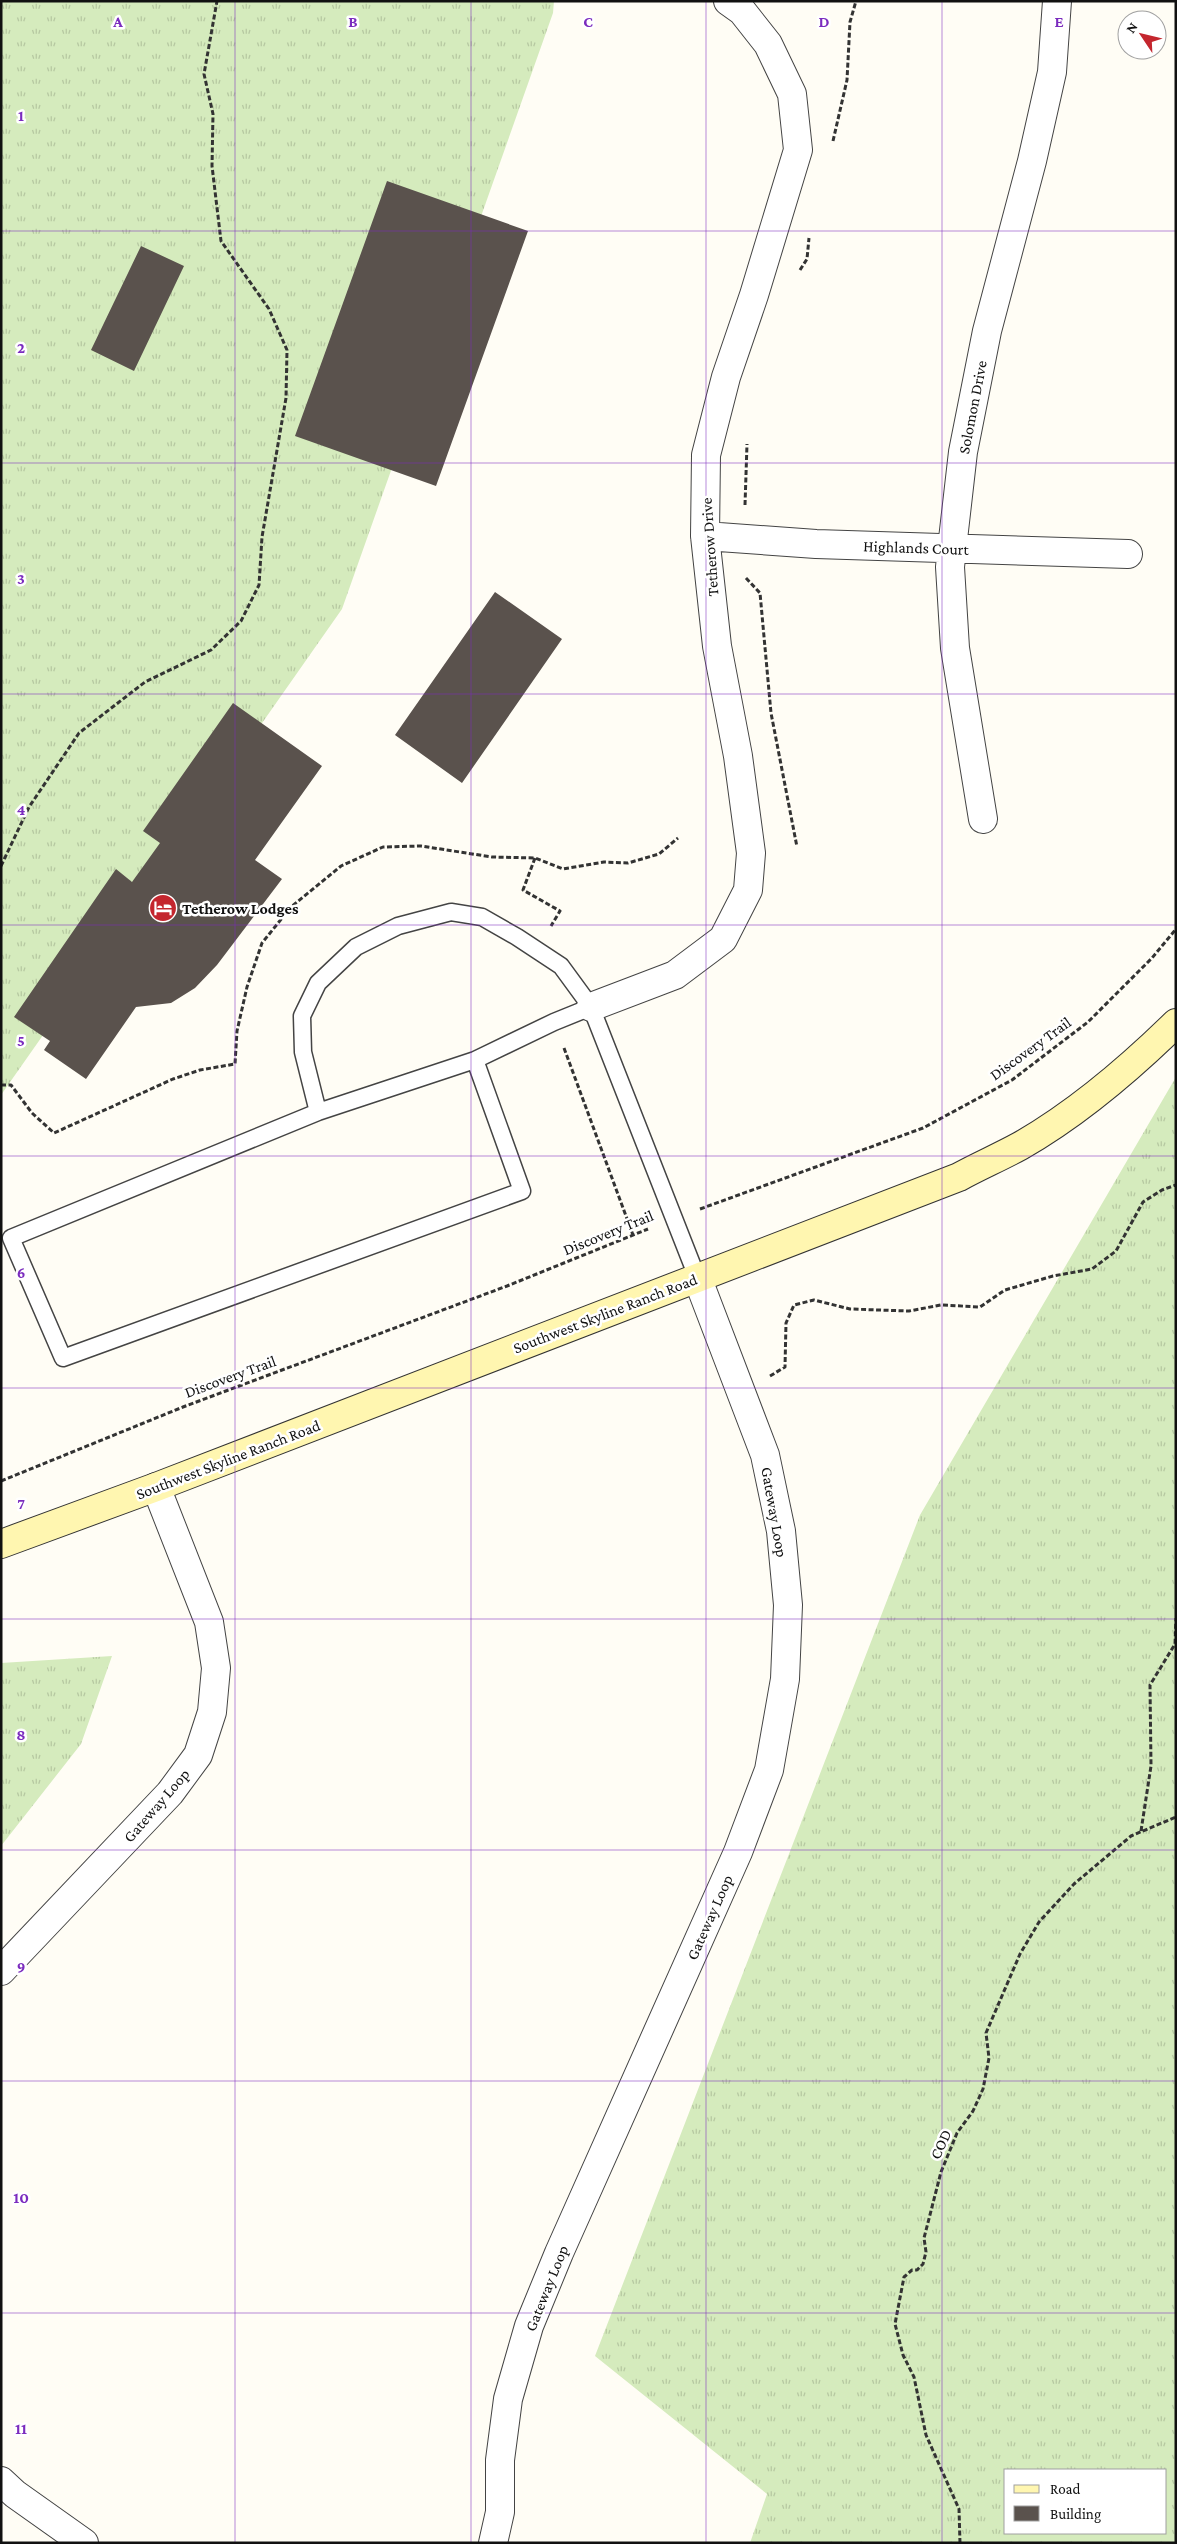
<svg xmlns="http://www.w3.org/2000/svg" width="1177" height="2544" font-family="'Crimson Pro',serif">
<defs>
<pattern id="grass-tufts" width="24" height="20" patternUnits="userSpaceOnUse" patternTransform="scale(1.25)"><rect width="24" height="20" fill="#d5ebbd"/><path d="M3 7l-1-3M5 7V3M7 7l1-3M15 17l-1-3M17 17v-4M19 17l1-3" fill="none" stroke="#b6c8a1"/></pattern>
</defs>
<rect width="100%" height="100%" fill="#fffdf5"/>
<!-- grass -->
<path fill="url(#grass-tufts)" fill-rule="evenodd" d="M1 1H554L553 13 342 609 1 1095Z
M1176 1077V2543H750L767 2494 595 2356 920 1515ZM1166 2470V2533H1006V2470Z
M112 1656 81 1744 1 1846V1663Z"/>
<!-- building -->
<path fill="#5a524d" d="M387 181 528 231 436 486 295 436Z
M141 246 184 266 134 371 91 350Z
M495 592 562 639 462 783 395 735Z
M233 703 322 766 255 860 282 879 217 965 195 988 171 1003 136 1007 86 1079 44 1050 50 1041 14 1017 116 869 132 882 160 843 143 831Z"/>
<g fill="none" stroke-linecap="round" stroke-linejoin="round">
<!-- lane casing -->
<g stroke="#444" stroke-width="19">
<path id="lane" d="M475 1060 522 1191 63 1358 11 1238 318 1112 475 1060 554 1022 591 1007
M318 1112 303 1052 302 1016 318 983 356 947 398 926 451 912 482 917 517 937 561 966 591 1007 697 1277"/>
</g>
<!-- street casing -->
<g stroke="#444" stroke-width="30">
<path id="street" d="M705 536 816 544 1128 554
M983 819 955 648 950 567 952 548 963 452 987 331 1032 161 1052 72 1057 1
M591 1007 675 975 723 939 748 890 751 853 738 756 717 646 705 536 706 455 726 377 754 295 798 150 792 94 768 44 742 11 728 1
M1 1971 170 1793 198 1755 212 1712 216 1668 209 1622 156 1487
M1 2481 15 2494 84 2543
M493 2543 500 2512V2460L508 2399 529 2326 559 2253 738 1852 769 1770 785 1679 788 1605 781 1531 765 1455 697 1277"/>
</g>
<!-- secondary casing -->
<g stroke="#333" stroke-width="30">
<path id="secondary" d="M1 1544 156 1487 959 1177C979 1166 1000 1157 1020 1146 1078 1113 1129 1069 1176 1023"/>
</g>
<!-- path -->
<path stroke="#333" stroke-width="3" stroke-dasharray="5 2.5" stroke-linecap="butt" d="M833 141 847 80 850 22 856 1
M800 270 807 259 809 238
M745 505 747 444
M746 578 760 593 771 713 797 847
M535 858 523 890 560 911 551 926
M1 866 29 807 79 733 145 682 211 650 241 621 259 585 262 537 286 398 287 350 269 309 221 241 212 166 213 114 204 74 217 1
M564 1048 633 1235
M1 1085H11L32 1113 54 1133 173 1079 200 1070 235 1064 237 1031 247 987 262 943 291 907 341 866 383 847 421 846 492 857 535 858 563 869 604 862 628 863 659 854 678 838
M700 1209 923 1128 1012 1080 1088 1022 1152 958 1176 929
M770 1376 785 1367 786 1323 794 1305 814 1300 850 1309 909 1311 941 1305 980 1307 1005 1290 1053 1276 1092 1269 1116 1251 1143 1202 1162 1190 1176 1185
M1 1481 183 1407 507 1286 648 1229
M1141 1831 1151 1766 1150 1685 1175 1644 1176 1618
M960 2543 959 2509 926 2435 914 2377 903 2355 895 2324 904 2277 912 2270H917L923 2264 926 2252 924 2238 941 2172 957 2133 973 2111 983 2089 989 2058 986 2033 1020 1954 1039 1922 1074 1884 1131 1836 1176 1817"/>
<!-- lane -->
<use href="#lane" stroke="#fff" stroke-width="16"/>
<!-- street -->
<use href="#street" stroke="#fff" stroke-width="28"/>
<!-- secondary -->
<use href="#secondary" stroke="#fff6b0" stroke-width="28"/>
</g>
<!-- grid -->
<path fill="none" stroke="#7b2cbf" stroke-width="1" stroke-opacity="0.55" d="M235 1V2543M471 1V2543M706 1V2543M942 1V2543M1 231H1176M1 463H1176M1 694H1176M1 925H1176M1 1156H1176M1 1388H1176M1 1619H1176M1 1850H1176M1 2081H1176M1 2313H1176"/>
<!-- icons -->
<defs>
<g id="hotel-disc" transform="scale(1.4375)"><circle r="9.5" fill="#c4262e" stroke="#fff"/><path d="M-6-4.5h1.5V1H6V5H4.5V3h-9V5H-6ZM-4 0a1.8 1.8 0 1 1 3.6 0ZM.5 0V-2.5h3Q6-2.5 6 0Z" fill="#fff"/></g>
</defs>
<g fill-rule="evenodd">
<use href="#hotel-disc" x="163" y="908"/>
</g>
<g text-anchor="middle" stroke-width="5" stroke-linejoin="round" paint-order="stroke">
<!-- street labels -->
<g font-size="16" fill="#111" stroke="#fff">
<text transform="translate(972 407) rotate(-79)" y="6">Solomon Drive</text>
<text transform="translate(709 547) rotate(-94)" y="6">Tetherow Drive</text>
<text transform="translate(916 547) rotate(2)" y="6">Highlands Court</text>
<text transform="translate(1030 1048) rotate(-36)" y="6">Discovery Trail</text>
<text transform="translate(608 1232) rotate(-22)" y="6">Discovery Trail</text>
<text transform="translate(605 1313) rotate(-21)" y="6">Southwest Skyline Ranch Road</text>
<text transform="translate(230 1376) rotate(-20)" y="6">Discovery Trail</text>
<text transform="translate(228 1459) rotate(-21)" y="6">Southwest Skyline Ranch Road</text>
<text transform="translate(775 1512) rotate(80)" y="6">Gateway Loop</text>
<text transform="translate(156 1805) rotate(-49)" y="6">Gateway Loop</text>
<text transform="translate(709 1917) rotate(-66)" y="6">Gateway Loop</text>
<text transform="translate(940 2144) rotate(-66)" y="6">COD</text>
<text transform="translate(546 2288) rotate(-68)" y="6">Gateway Loop</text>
</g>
<!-- poi labels -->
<g font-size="16" font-weight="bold" fill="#111" stroke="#fff" text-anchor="start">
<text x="182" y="914">Tetherow Lodges</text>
</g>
</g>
<g font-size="16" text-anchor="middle" font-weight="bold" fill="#7b2cbf" stroke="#fff" stroke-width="5" stroke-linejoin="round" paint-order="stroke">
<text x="118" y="27">A</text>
<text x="353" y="27">B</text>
<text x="588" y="27">C</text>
<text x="824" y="27">D</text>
<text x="1059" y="27">E</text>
<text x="21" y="121">1</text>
<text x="21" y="353">2</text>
<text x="21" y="584">3</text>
<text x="21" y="815">4</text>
<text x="21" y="1046">5</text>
<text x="21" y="1278">6</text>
<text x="21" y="1509">7</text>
<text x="21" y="1740">8</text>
<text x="21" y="1972">9</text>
<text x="21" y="2203">10</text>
<text x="21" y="2434">11</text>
</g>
<!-- border -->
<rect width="1177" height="2544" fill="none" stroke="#111111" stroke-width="5"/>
<!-- legend -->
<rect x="1004" y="2469" width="162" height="65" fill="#ffffff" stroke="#a0a0a0"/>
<rect x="1014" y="2485" width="25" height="8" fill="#fff6b0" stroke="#a0a0a0"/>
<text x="1050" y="2494" font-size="15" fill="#111111">Road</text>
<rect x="1014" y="2506" width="25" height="15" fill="#5a524d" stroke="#a0a0a0"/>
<text x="1050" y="2519" font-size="15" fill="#111111">Building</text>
<!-- north arrow -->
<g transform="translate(1142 35) rotate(305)"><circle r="24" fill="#ffffff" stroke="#a0a0a0"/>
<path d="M0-4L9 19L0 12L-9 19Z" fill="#c4262e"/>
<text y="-8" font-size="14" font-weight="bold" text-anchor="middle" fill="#111111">N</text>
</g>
</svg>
